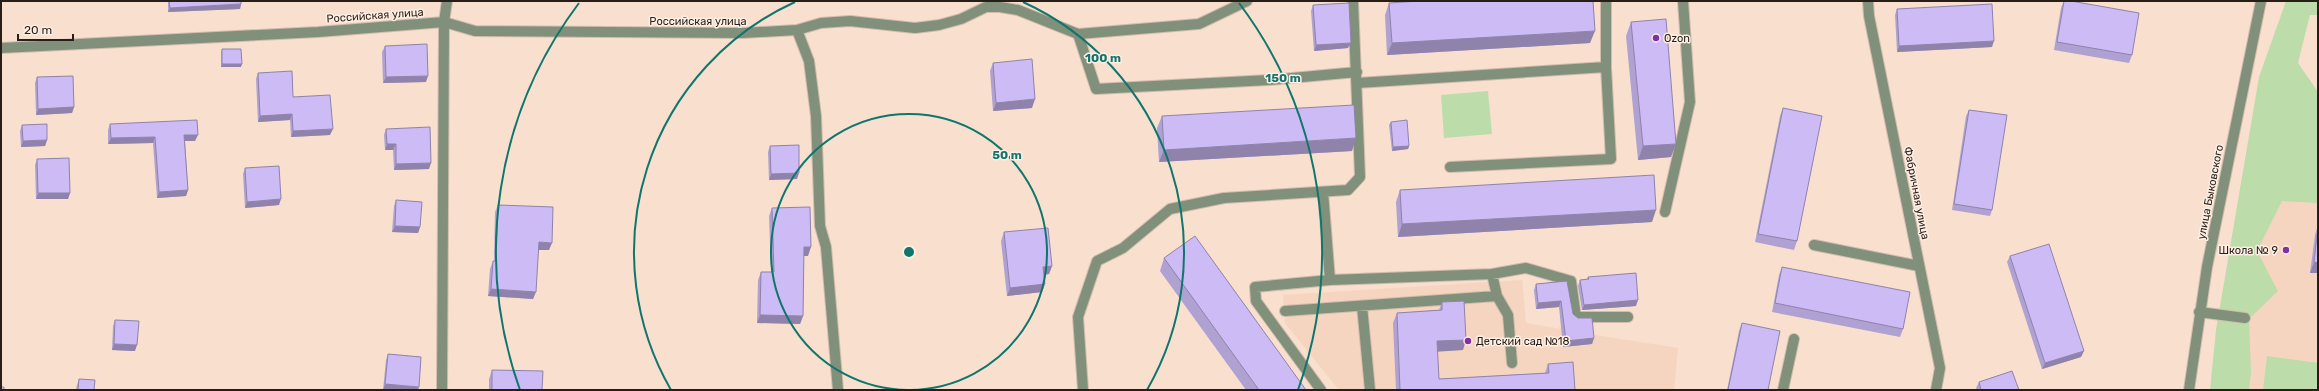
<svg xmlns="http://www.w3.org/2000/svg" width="2319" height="391" font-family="Rubik,sans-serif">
<rect width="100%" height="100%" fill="#f8dfce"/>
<!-- built -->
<path fill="#f5d5bf" d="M2264 175 2318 183V390H2235Z
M1522 280 1526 323 1559 329V327L1593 324 1595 335 1678 348 1674 390H1339L1285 323 1283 295Z"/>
<!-- green -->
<path fill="#bcddaa" d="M2286 1H2318V15H2310L2298 63 2318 92V203L2282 201 2257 251 2278 291 2249 319 2251 373 2249 390H2210L2216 330 2259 77Z
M1488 91 1492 134 1444 138 1441 95Z
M2267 356 2318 363V390H2263Z"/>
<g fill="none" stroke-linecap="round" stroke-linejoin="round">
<!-- minor casing -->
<g stroke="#d2bcad" stroke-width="12">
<path id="minor" d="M1868 1 1869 16 1940 368 1936 390
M797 30 809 61 816 116 820 226 826 247 838 390
M1078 34 1199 24 1247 1
M1 48 318 32 444 22 475 31 743 33 797 30 821 23 850 21 915 28 939 25 961 19 986 7H1000L1018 10 1078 34 1096 89 1269 80 1357 72
M1357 83 1606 67V1
M1450 167 1611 159 1606 67
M1665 212 1690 102 1683 1
M1814 245 1919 266
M1330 280 1492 274 1526 268 1571 281 1576 317H1628
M1497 296 1508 315 1512 363
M1362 306 1370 390
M1285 311 1497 296 1492 274
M2199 312 2245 318
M442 390 444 22 447 1
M1083 390 1078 317 1097 261 1123 248 1170 209 1224 198 1348 190 1360 177 1353 1
M1321 390 1256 301 1255 287 1330 280 1323 192
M1783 390 1794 339
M2189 390 2207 267 2261 1"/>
</g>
<!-- minor -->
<use href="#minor" stroke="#81907a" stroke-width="10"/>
</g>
<!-- wall -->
<path fill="#afa1d2" d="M168 1H241V4L240 9 168 12Z
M2064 1 2132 55 2129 63 2054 50 2061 8Z
M1389 3 1590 43 1387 55 1385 15Z
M1313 5 1348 48 1314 51 1311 11Z
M1897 9 1992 47 1897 52 1895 15Z
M1631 22 1671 157 1638 160 1626 36Z
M385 46 426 82 383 83 382 52Z
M222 49 241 67H221V52Z
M993 63 1032 108 993 111 990 71Z
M258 73 330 135 291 137 290 120 258 122 256 79Z
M37 77 74 107 72 113 36 115 35 83Z
M1783 108 1797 241 1794 250 1755 242 1780 116Z
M1969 110 1992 210 1990 216 1952 210 1966 116Z
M1162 116 1352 151 1159 162 1157 128Z
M1391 122 1409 146 1408 149 1392 151 1389 125Z
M110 124 195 141H185L188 190 186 196 157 198 153 143 108 144V130Z
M22 125 47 140 45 146 21 147 20 131Z
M386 129 429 169 394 170 393 150H385L384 135Z
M770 146 797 179 769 180 768 152Z
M37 159 70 193 68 199H36L35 165Z
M245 168 279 205 245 208 243 174Z
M1400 190 1652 222 1398 237 1396 202Z
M396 200 420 227 418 233 392 232 394 206Z
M498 205 549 250H538L533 299 488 296 490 269 493 261H494L495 212Z
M772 208 808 256H804L803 316 800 324 757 323 758 280 761 272H771L769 216Z
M2318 225V273H2310L2315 235Z
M1004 232 1052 266 1049 274 1044 275 1045 284 1042 292 1007 296 1001 241Z
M2010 256 2081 357 2042 369 2007 262Z
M1164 258 1306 390H1246L1160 271Z
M1782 267 1903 329 1900 337 1772 312 1779 275Z
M1588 277 1636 306 1582 310 1578 286 1580 280 1587 279Z
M1567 281 1573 314 1578 318 1594 338 1592 344 1563 347 1559 307 1536 309 1534 290 1536 284Z
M1442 302 1463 350 1437 351 1439 379 1545 373 1548 364 1575 390H1396L1393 323 1397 313 1439 310Z
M115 320 135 351 112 350 113 326Z
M1742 323 1768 390H1727L1739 331Z
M388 354 421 357 383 390 386 360Z
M492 370 542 390H489V379Z
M79 379 94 390H76L77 385Z
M1979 382 2019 390H1977L1976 388Z"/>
<!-- shaded-wall -->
<path fill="#8f83ab" d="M241 4 240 9 168 12 170 8Z
M1595 31 1590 43 1387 55 1392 43Z
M1994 41 1992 47 1897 52 1899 46Z
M1351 43 1348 48 1314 51 1316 45Z
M222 64H242L241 67H221Z
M428 76 426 82 383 83 386 77Z
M1035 99 1032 108 993 111 996 103Z
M74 107 72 113 36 115 38 109Z
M292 114 290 120 258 122 260 116Z
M333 129 330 135 291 137 293 131Z
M184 135H198L195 141H182Z
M155 137 153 143 108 144 111 138Z
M1356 138 1352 151 1159 162 1164 150Z
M47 140 45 146 21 147 23 141Z
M387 144H396L393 150H385Z
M1676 144 1671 157 1638 160 1643 146Z
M1409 146 1408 149 1392 151 1393 147Z
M431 163 429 169 394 170 396 164Z
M799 173 797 179 769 180 771 174Z
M188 190 186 196 157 198 159 192Z
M38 193H70L68 199H36Z
M281 199 279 205 245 208 247 202Z
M1656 210 1652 222 1398 237 1402 224Z
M395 226 420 227 418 233 392 232Z
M539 242 552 243 549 250H536Z
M804 247H811L808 256H801Z
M2314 262 2318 263V273H2310Z
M1052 266 1049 274 1040 275 1043 267Z
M1045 284 1042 292 1007 296 1010 288Z
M491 289 536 292 533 299 488 296Z
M1638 300 1636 306 1582 310 1584 305Z
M1561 301 1559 307 1536 309 1538 303Z
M760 315 803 316 800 324 757 323Z
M1594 338 1592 344 1563 347 1566 341Z
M1466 340 1463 350 1433 352 1437 341Z
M114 344 137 345 135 351 112 350Z
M2084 351 2081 357 2042 369 2045 363Z
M385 384 419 387 418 390H383Z"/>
<!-- building -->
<path fill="#ccbbf4" stroke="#8f83ab" d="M169 1H241V4L170 8Z
M1420 1H1593L1595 31 1392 43 1389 3Z
M2064 1H2071L2139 13 2132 55 2057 42Z
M1349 3 1351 43 1316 45 1313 5Z
M1992 4 1994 41 1899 46 1897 9Z
M1666 19 1676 144 1643 146 1631 22Z
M427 44 428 76 386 77 385 46Z
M222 49H241L242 64H222Z
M1032 59 1035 99 996 103 993 63Z
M292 71 293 97 330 95 333 129 293 131 292 114 260 116 258 73Z
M73 76 74 107 38 109 37 77Z
M1354 105 1356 138 1164 150 1162 116Z
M1783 108 1822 116 1797 241 1758 234Z
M1969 110 2007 115 1992 210 1954 204Z
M197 120 198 135H184L188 190 159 192 155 137 111 138 110 124Z
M1407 120 1409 146 1393 147 1391 122Z
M47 124V140L23 141 22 125Z
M430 127 431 163 396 164V144H387L386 129Z
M799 145V173L771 174 770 146Z
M69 158 70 193H38L37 159Z
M279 166 281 199 247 202 245 168Z
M1654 175 1656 210 1402 224 1400 190Z
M396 200 422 202 420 227 395 226Z
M498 205 553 207 552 243 539 242 536 292 491 289 493 261H496Z
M810 207 811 247H804L803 316 760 315 761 272H774L772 208Z
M2318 227V263L2314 262Z
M1048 228 1052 266 1043 267 1045 284 1010 288 1004 232Z
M1195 236 1306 390H1259L1164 258Z
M2049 244 2084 351 2045 363 2010 256Z
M1782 267 1910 292 1903 329 1775 303Z
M1636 273 1638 300 1584 305 1580 280 1589 279 1588 277Z
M1567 281 1573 314 1578 318H1592L1594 338 1566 341 1561 301 1538 303 1536 284Z
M1464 301 1466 340 1437 341 1439 379 1549 373 1548 364 1573 362 1575 390H1400L1397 313 1442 310V302Z
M115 320 139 321 137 345 114 344Z
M1742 323 1780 331 1768 390H1728Z
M388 354 421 357 419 387 385 384Z
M492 370 543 371 542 390H492Z
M2012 371 2019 390H1981L1979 382Z
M79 379 95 380 94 390H78Z
M1 387H4V390H1Z"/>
<!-- distance rings -->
<g fill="none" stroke="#0f766e" stroke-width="2">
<path d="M908 390A138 138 0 1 1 910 390"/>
<path d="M671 390A275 275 0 0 1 795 2M1023 2A275 275 0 0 1 1147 390"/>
<path d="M520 390A413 413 0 0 1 579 3M1239 3A413 413 0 0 1 1298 390"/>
</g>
<!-- markers -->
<g fill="#8030a1" stroke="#feeee4" stroke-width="1.5">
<circle cx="1656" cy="38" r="4"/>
<circle cx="2286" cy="250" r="4"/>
<circle cx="1468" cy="341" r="4"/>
</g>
<g text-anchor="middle" stroke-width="3" stroke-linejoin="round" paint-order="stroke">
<!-- street labels -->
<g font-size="11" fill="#271e17" stroke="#feeee4">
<text transform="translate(375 15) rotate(-4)" y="4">Российская улица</text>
<text x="698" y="25">Российская улица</text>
<text transform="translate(2210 192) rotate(-79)" y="4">улица Быковского</text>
<text transform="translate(1917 193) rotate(79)" y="4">Фабричная улица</text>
</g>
<!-- poi labels -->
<g font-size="11" fill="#271e17" stroke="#feeee4" text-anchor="start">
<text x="1664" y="42">Ozon</text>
<text x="2278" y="254" text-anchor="end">Школа № 9</text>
<text x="1476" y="345">Детский сад №18</text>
</g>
</g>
<circle cx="909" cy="252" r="6" fill="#0f766e" stroke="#feeee4" stroke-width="2"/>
<g font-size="12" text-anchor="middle" font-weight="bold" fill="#0f766e" stroke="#feeee4" stroke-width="3" stroke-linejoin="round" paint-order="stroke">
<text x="1103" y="62">100 m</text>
<text x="1283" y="82">150 m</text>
<text x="1007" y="159">50 m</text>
</g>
<!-- border -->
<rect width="2319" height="391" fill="none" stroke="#271e17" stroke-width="4"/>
<!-- scale -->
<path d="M18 34v6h55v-6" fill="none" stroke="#271e17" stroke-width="2"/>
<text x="24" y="34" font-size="12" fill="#271e17" stroke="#feeee4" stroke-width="3" paint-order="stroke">20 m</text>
</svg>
